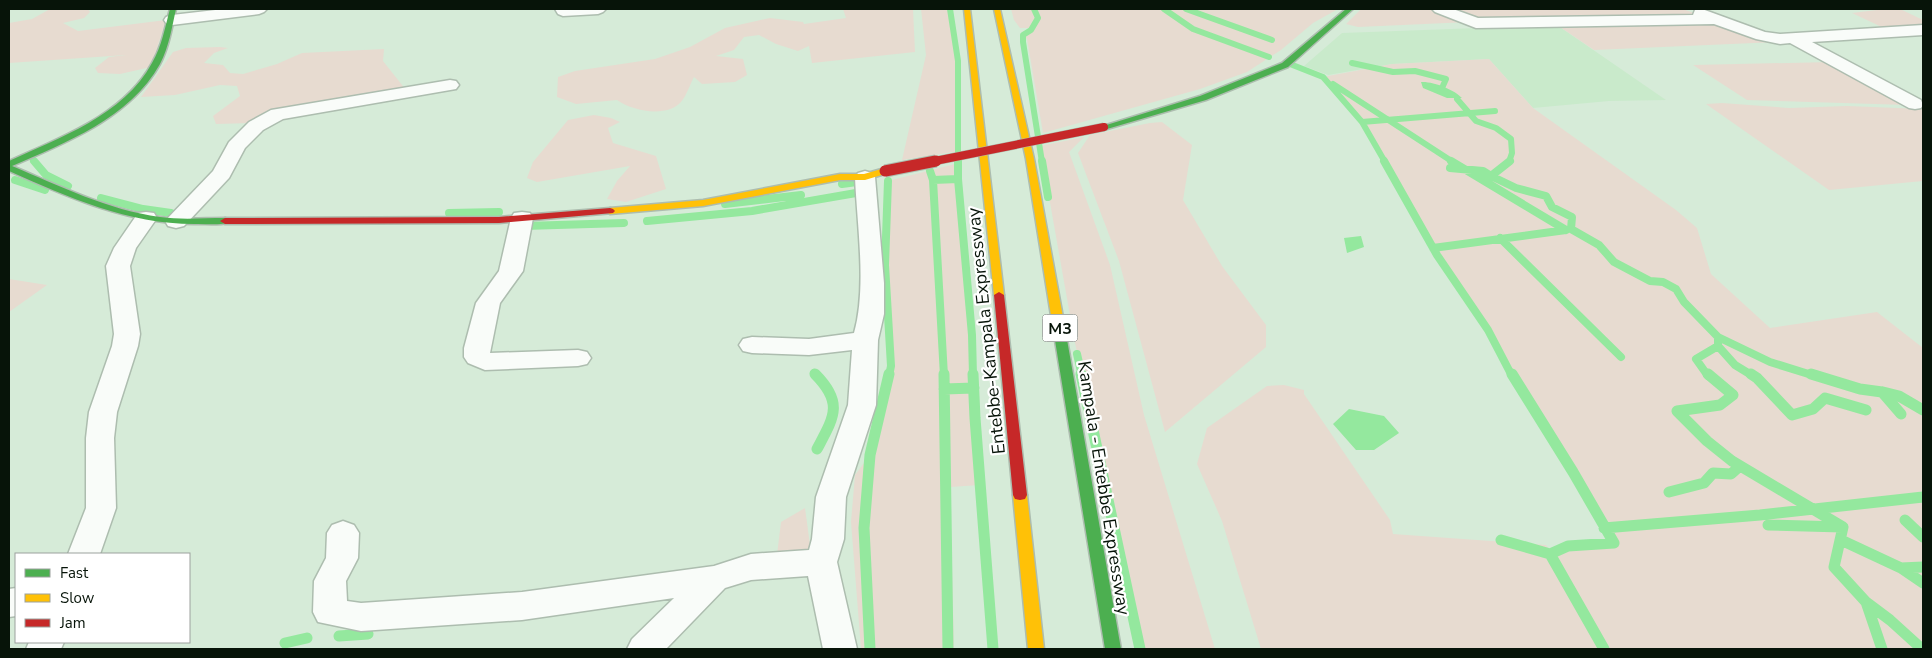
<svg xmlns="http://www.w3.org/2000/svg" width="1932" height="658" font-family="'Nunito Sans',sans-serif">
<rect width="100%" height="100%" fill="#d6ebd8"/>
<!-- built -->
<path fill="#c9eacb" d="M1557 25 1666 100 1609 101 1533 108 1489 59 1392 64 1328 75 1304 66 1342 33Z"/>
<!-- green -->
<path fill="#e7dbd0" d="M50 9H88L90 12 84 18 63 23 78 31 166 20 151 67 120 74 98 73 95 68 109 57 126 55 9 63V23L32 19Z
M843 9H913L915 52 812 63 809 46 798 51 776 44 759 35 744 37 734 50 716 56 743 59 747 75 735 82 702 84 694 77C690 84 687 95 681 102 667 118 632 111 617 100L576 104 557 97 558 77 575 71 655 59 690 47 725 28 770 18 803 22 804 24 846 18Z
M921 9H950L951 15 958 61 959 151 902 160 926 55Z
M1011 9H1338L1313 23 1281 50 1247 72 1200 89 1043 133 1027 39 1023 35 1032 28H1020L1014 20Z
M1361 9H1434L1469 22 1358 27 1346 24Z
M1448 9H1683L1707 18 1480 21Z
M1885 9H1900L1923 20V27L1886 29 1852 13Z
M1719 21 1777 42 1594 50 1557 25Z
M220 47 228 48 214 53 204 63 223 65 230 73 243 74 277 64 302 53 384 49 383 61 406 90 361 100 306 116 252 123 216 124 213 116 240 96 237 86 220 85 175 95 141 97 173 52 186 48Z
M1489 59 1533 108 1676 210 1697 228 1711 274 1770 328 1877 312 1923 348V649H1261L1222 521 1197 464 1207 428 1267 386 1284 385 1304 390V394L1390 520 1393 534 1546 545 1551 553 1568 546 1613 543 1574 475 1520 390 1488 330 1437 255 1362 122 1323 77 1392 64Z
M1832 62 1907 105 1747 100 1693 65Z
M1722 103 1789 108 1847 106 1923 109V181L1829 190 1706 104Z
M594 115 611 118 620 122 608 128 613 143 656 156 666 189 626 202 607 199 617 181 630 166 537 182 527 178 533 162 568 120Z
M1162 122 1192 145 1183 200 1222 266 1266 325V347L1165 432 1119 261 1078 153 1090 135 1150 123Z
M1084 137 1069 152 1110 265 1144 415 1215 649H1140L1074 338 1040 146Z
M959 163 958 179 972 335 980 485 950 487 954 649H861L851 522 855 475 870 455 891 366 885 265 888 181Z
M9 279 47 285 9 312Z
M805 508 811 552 776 563 781 522Z"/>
<!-- water -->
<path fill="#94e89e" d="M1421 82C1433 81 1455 90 1462 98H1447L1423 88Z
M1361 236 1364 247 1347 253 1344 238Z
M1349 409 1384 416 1399 433 1374 450H1356L1333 424Z"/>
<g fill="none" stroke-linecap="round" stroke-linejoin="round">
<!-- stream-far2 -->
<path stroke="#94e89e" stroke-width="6" d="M950 9 958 61V162
M1034 9 1038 18 1031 30 1023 35V42L1042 162
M1164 9 1193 29 1269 57
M1186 9 1272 40
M1352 63 1393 72 1415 71 1446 79 1442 88
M1290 64 1323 77 1362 122 1385 162
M1333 84 1453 162
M1457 99 1476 121 1496 128 1511 139 1512 153 1509 162
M1362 122 1495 111
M33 160 35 162"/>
<!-- stream-far1 -->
<path stroke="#94e89e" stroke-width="8" d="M34 161 46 175 68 186
M958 161V179L972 335 973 376
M1042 161 1048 197
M1384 161 1437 255 1488 330 1512 376
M1451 161 1566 230
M1510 161 1491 176 1516 188 1546 196 1552 207 1572 217 1571 229 1599 245 1614 262 1650 281 1663 282 1676 289 1684 302 1718 337V346L1696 359 1708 376
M1450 168 1483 171 1491 176
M930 171 933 180 944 376
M15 180 45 190
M933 180 958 179
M888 181 885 265 891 366 889 376
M842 184 857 182
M101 198 143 209 171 213
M725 204 801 195
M449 213 499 212
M647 221 752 211 856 193
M524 226 624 223
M1500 238 1621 357
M1433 248 1566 230
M1718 337 1770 362 1815 376
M1718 346 1735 365 1753 376
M1077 354 1082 376
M814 373 817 376"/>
<!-- stream -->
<path stroke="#94e89e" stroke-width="11" d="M815 374C844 403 834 417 817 449
M944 374 948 649
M973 374 975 418 993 649
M1081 374 1140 649
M1512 374 1573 472 1614 543 1568 546 1550 554 1604 649
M1708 374 1733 395 1720 405 1677 411 1707 441 1732 461 1843 527 1834 567 1866 602 1882 649
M1751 374 1757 378 1792 415 1813 409 1825 398 1866 410
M1811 374 1860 389 1882 392 1901 414
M944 389 974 388
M1883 392 1899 396 1923 410
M1669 492 1704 483 1713 473 1731 474 1740 466
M1905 520 1923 537
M1768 525 1842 527
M1604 528 1760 515 1923 497
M1501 540 1550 554
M1841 540 1901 568 1923 567
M1901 568 1923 583
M1866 602 1890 620 1922 649
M339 636 368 634
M285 643 307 638
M870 649 864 528 870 455 889 374"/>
<!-- street casing -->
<g stroke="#adbdaf" stroke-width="3">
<path id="street" d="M224 9H267L264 12 259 14 172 25 166 23 164 20 166 17 172 15Z
M555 9H606L603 12 598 14 563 16 558 14Z
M1432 9H1453L1478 18 1693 15 1695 10 1702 9 1765 32 1780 34 1923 25V35L1812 42 1921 100 1923 105 1921 108 1915 109 1909 108 1790 43 1780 44 1756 39 1714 24 1476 28 1435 12Z
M450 80 456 81 459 85 456 89 283 119 263 130 245 148 229 178 184 226 176 228 168 226 165 221 213 171 229 142 249 122 271 110Z
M865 171 872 173 875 177 884 283V314L878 340 876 405 846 497 844 539 837 562 857 649H823L808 576 751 580 725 588 666 649H627L632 639 674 598 522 620 361 631 318 622 313 612 314 581 326 558 327 533 332 525 343 521 354 525 359 533 358 558 346 581 347 601 361 603 522 592 714 566 751 554 809 550 812 539 816 497 848 405 852 350 809 355 752 353 743 351 739 345 743 339 752 337 809 339 854 333C867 288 857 225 855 177L858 173Z
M146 212 154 213 157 218 136 248 130 266 140 334 138 346 117 412 114 438 116 508 100 554H68L86 508V438L89 412 112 346 114 334 106 266 114 248 138 213Z
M522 212 530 213 533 218 523 271 500 303 490 353 578 350 587 352 591 358 587 364 578 366 485 370 468 363 464 357V348L476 303 499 271 511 218 514 213Z
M16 588V616L9 617V589Z
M29 642H64L61 649H26Z"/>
</g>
<!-- fast casing -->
<g stroke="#adbdaf" stroke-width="3">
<path id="fast" d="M170 9H176C172 27 169 47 160 64 130 118 65 143 12 166 60 186 108 210 160 217 181 220 203 218 225 218L228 219 230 221 228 223C219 225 208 224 198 224 130 225 70 198 9 171V161C59 138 124 115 152 63 162 46 165 27 170 9Z
M1346 9H1353L1288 67 1206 100 1107 129 1104 130 1100 127 1200 96 1282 63Z
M1059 325 1065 328 1121 649H1105L1053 328Z"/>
</g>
<!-- slow casing -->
<g stroke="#adbdaf" stroke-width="3">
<path id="slow" d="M964 9H970L1004 295 999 298 994 295Z
M994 9H1000L1034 159 1065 328 1059 331 1053 328 1026 159Z
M885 168 888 169V173L865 180H840L703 206 610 214 605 211 610 208 703 200 840 174H864Z
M1020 490 1025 491 1027 495 1044 649H1028L1013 495 1015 491Z"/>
</g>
<!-- jam casing -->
<g stroke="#adbdaf" stroke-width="3">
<path id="jam" d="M610 208 613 209 615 211 613 213 499 223 225 224 220 221 225 218 499 217Z
M999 292 1004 295 1027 495 1025 499 1020 500 1015 499 1013 495 994 295Z"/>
</g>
<!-- street -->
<use href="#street" fill="#f9fcf9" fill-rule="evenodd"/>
<!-- fast -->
<use href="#fast" fill="#4caf50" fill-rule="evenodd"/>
<!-- slow -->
<use href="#slow" fill="#ffc107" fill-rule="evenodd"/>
<!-- jam -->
<use href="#jam" fill="#c62828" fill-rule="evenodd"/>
<!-- jam-bridge-far1 casing -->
<g stroke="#adbdaf" stroke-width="9" stroke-linecap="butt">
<path id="jam-bridge-far1" d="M930 162 1104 127"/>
</g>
<!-- jam-bridge casing -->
<g stroke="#adbdaf" stroke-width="13" stroke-linecap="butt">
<path id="jam-bridge" d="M885 171 936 161"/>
</g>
<!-- jam-bridge-far1 -->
<use href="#jam-bridge-far1" stroke="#c62828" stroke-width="8"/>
<!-- jam-bridge -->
<use href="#jam-bridge" stroke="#c62828" stroke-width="11"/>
</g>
<g text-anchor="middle" stroke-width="4.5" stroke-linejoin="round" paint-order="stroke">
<!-- shield labels -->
<rect fill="#fff" stroke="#515a53" stroke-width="1" x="1042.5" y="314.5" width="35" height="27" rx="4"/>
<g font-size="16" font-weight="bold" fill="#071409">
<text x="1060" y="334">M3</text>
</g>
<!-- street labels -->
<g font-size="18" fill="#071409" stroke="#fff">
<text transform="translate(986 331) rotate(-96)" y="6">Entebbe-Kampala Expressway</text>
<text transform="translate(1104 488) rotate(81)" y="6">Kampala - Entebbe Expressway</text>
</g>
</g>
<!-- border -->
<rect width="1932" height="658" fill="none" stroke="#071409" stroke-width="20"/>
<!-- legend -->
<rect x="15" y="553" width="175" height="90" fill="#ffffff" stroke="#9ca19d"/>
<rect x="25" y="569" width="25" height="8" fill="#4caf50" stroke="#9ca19d"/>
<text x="60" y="578" font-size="15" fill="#071409">Fast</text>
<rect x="25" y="594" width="25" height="8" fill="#ffc107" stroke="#9ca19d"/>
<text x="60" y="603" font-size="15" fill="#071409">Slow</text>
<rect x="25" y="619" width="25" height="8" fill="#c62828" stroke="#9ca19d"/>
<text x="60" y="628" font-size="15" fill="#071409">Jam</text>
</svg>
